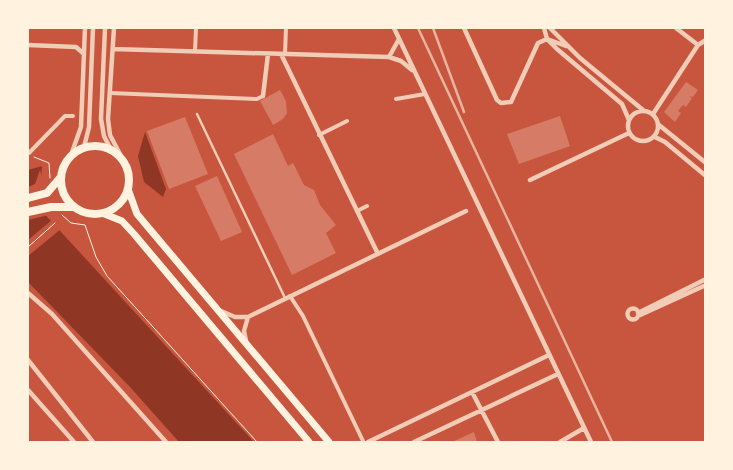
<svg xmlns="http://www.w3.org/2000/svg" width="733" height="470" font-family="'Zilla Slab',serif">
<rect width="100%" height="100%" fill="#c8553d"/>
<!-- water -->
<path fill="#8f3625" d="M145 132 166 189 163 197 144 182 138 156Z
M42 166 39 208 254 442H179L130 387 28 282V170Z"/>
<!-- pier -->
<path fill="#c8553d" d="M40 170 43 180 41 207 49 215 28 220V187L35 184Z
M52 220 61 229 28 256V240Z"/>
<!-- building -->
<path fill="#d67c66" d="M686 82 698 90 693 97 689 96 692 98 686 107 683 105 678 111 681 113 675 122 664 112Z
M280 90 286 101 287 113 283 119 273 125 260 101Z
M560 116 570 146 519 164 507 134Z
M185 117 208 174 169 189 147 131Z
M273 134 288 166 293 163 304 185 314 190 320 205 336 225 326 233 336 253 292 275 234 154Z
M217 176 242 232 221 241 195 186Z
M474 432 477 442H452Z"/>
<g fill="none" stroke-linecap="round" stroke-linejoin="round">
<!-- path -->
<path stroke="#fff3e0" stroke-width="1" d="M34 157 49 163 50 178
M62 215 71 223 85 225 96 257 107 276 257 442
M28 247 55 223"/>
<!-- service -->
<path stroke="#f1ccb7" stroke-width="2.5" d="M197 114 285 298"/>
<!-- pedestrian -->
<path stroke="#f1ccb7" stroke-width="4" d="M195 51 196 28
M285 54 286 28
M110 93 257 99 263 96
M396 99 425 94
M319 135 347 121
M29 153 65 116H73
M357 211 367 206
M290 296 303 316 363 441"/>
<!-- minor -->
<path stroke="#f1ccb7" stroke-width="4.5" d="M105 28 101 119 104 136 111 150
M114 28 108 119 110 135 122 158
M394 28 591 442
M464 28 497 100 501 103 511 102 538 43 547 39 566 46
M544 28 547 39 557 49 622 104 629 120
M550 28 580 58 643 110
M676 28 698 45
M28 45 76 47 84 54
M113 49 389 57 401 61 412 70
M281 54 378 254
M389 57 399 39
M263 96 268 54
M628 126a15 15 0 1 1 30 0a15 15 0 1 1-30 0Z
M653 114 698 45 706 40
M659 125 706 163
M655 137 665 142 706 176
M84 147 89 127 93 28
M71 155 81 127 85 28
M530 180 629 133
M28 293 52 314 166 442
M627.5 314a5.5 5.5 0 1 1 11 0a5.5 5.5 0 1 1-11 0Z
M221 311 235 317H248L466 211
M638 313 706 279
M638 316 706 285
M246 341 244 331 248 317
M28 360 93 442
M28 390 74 442
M472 392 498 442
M368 442 549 355
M414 442 558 374
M560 442 584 428"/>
<!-- secondary -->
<path stroke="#fff3e0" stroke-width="7" d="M128 189 137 214 329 442
M102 213 122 221 134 234 309 442"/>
<!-- primary -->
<path stroke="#fff3e0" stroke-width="8" d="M61 180a34 34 0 1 1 68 0a34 34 0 1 1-68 0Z
M28 198 47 193 60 178
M28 212 51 207H74"/>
<!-- rail -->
<path stroke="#e9b49f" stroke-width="2.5" d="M418 28 612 442
M433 28 464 112"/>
</g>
<!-- border -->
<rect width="733" height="470" fill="none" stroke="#fff3e0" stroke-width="58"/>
</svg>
